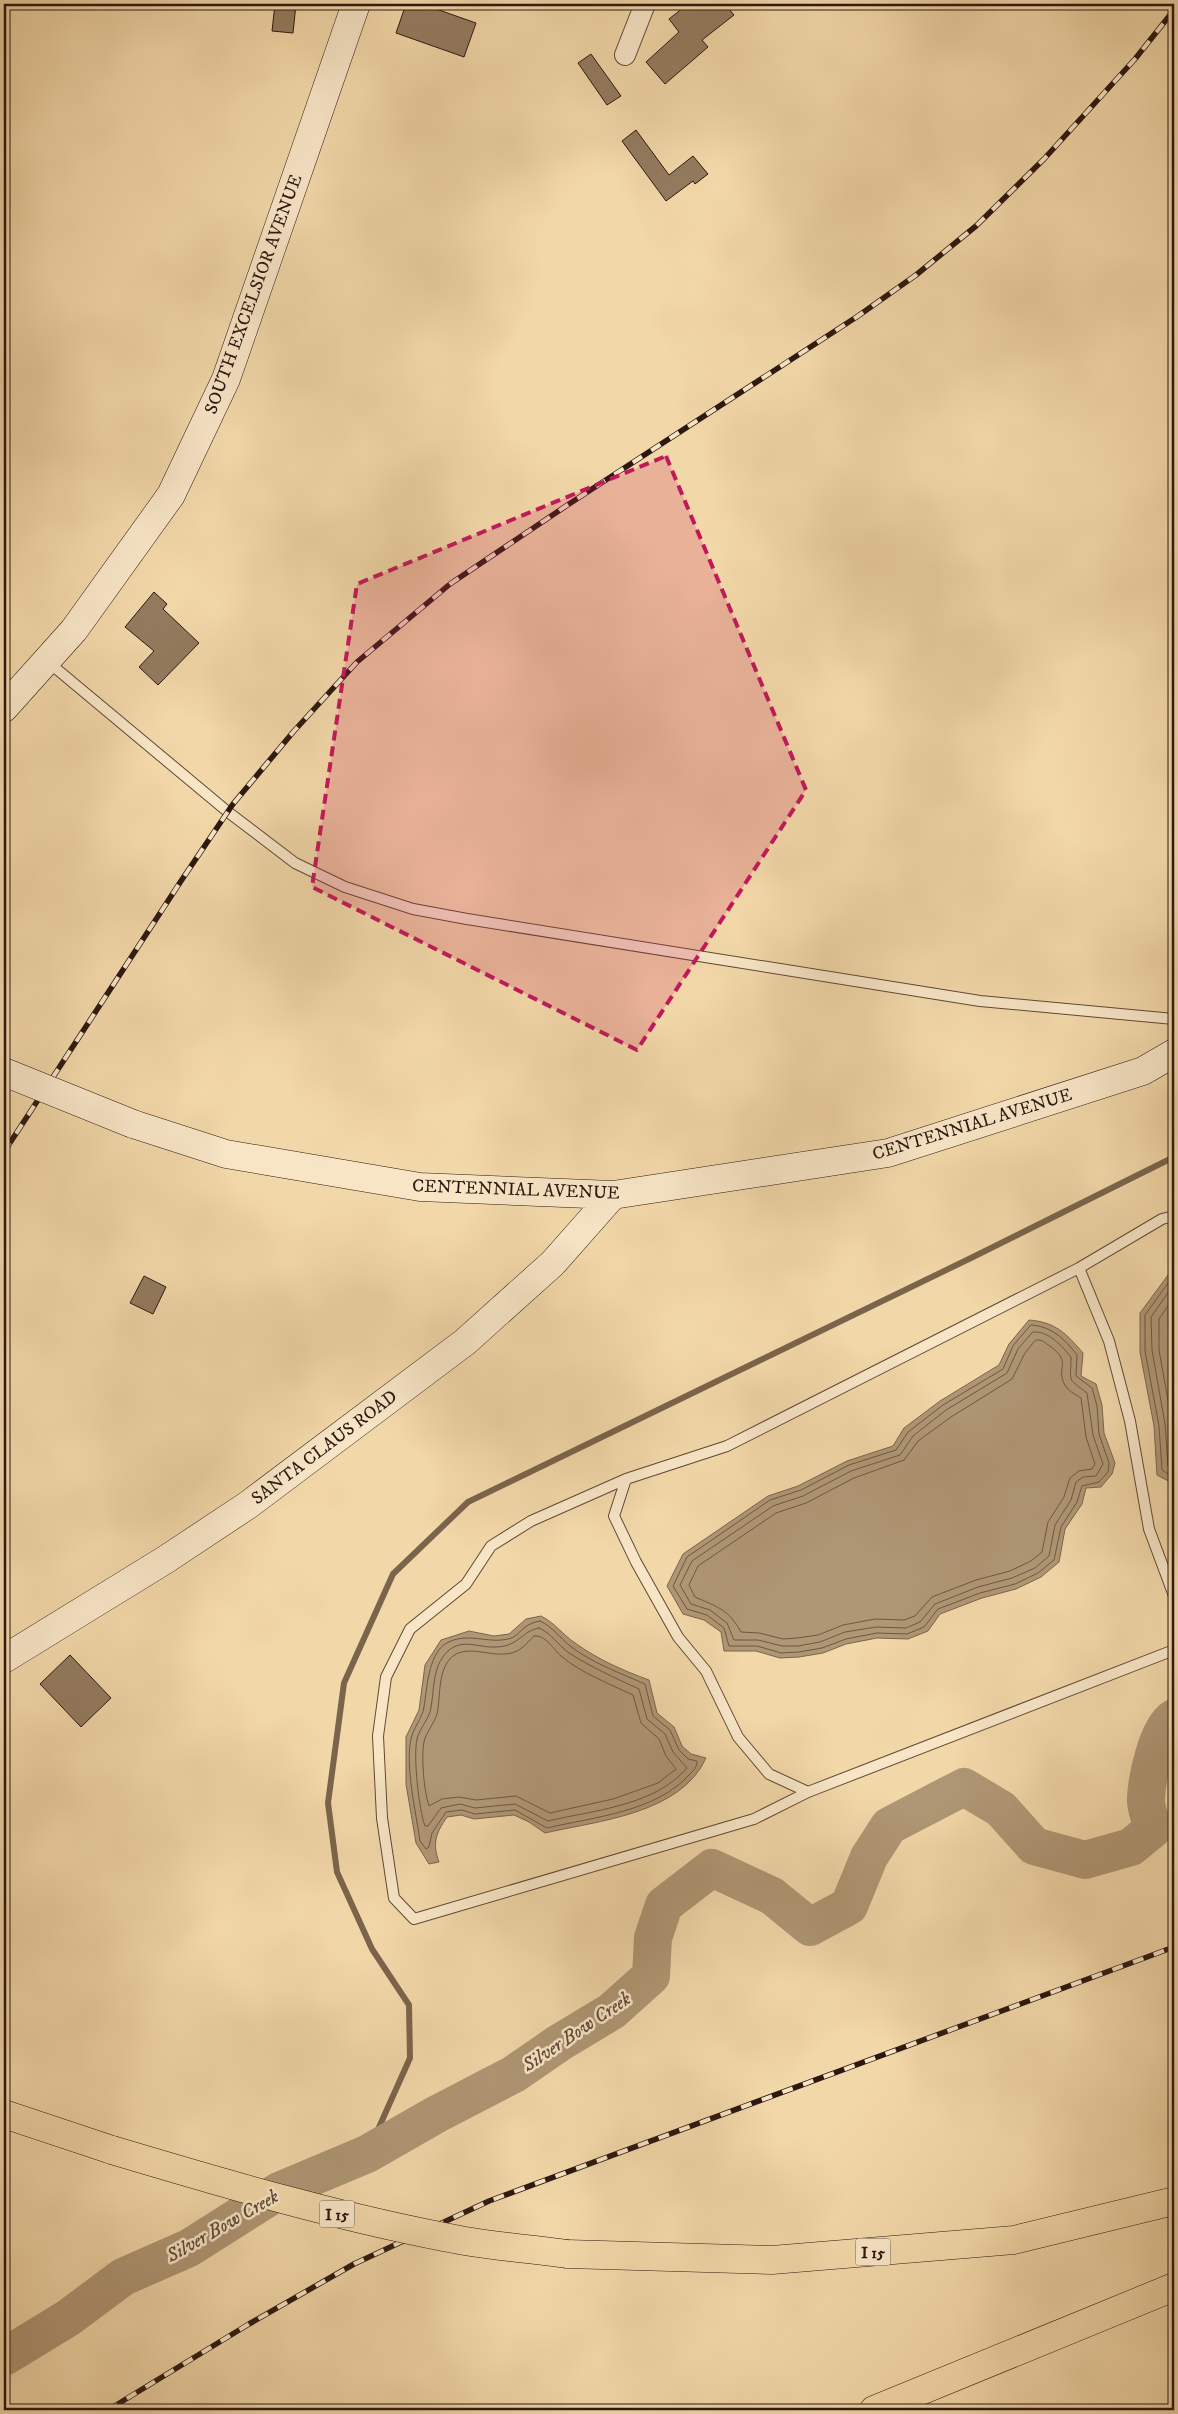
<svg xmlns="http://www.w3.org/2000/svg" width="1178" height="2414" font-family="'IM FELL DW Pica',serif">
<rect width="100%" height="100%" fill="#f2d7a8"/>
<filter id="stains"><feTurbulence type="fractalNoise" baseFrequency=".004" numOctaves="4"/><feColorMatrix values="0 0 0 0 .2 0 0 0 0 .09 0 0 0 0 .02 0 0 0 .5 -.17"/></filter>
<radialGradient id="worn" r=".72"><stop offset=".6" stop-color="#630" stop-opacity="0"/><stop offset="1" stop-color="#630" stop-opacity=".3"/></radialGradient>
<!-- water -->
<path fill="#af9674" stroke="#7b644c" d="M1174 1267V1482L1172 1483 1157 1475 1154 1426 1140 1352V1313Z
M1029 1320C1055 1322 1066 1333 1083 1353L1081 1376 1096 1384 1102 1405 1104 1433 1115 1463 1112 1474 1101 1487 1086 1488 1082 1504 1065 1529 1059 1562 1041 1577 1016 1589 982 1598 940 1614 928 1631 908 1639 877 1638 846 1644 823 1653 799 1657 780 1658 756 1651H724L721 1632 704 1620 683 1614 667 1586 683 1554 768 1496 798 1486 847 1461 893 1446 904 1428 940 1401 999 1365 1009 1344Z
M541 1616C555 1623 562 1634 575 1643 597 1659 624 1671 649 1680L657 1713 674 1727 682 1746 691 1754 706 1758C681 1814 597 1821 545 1833L529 1822 514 1815 474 1819 461 1815 447 1817C436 1833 432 1843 439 1862L429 1864 416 1843 406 1784V1737L419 1710 425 1665 441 1640 469 1631 494 1636 509 1634 526 1619Z"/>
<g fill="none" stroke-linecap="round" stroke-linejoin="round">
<!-- shore -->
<path stroke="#6e5742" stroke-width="1" d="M1174 1275 1145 1315V1351L1159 1426 1162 1470 1174 1478
M1174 1284 1151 1317 1152 1350 1165 1424 1168 1466 1174 1471
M1174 1297 1159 1319V1350L1172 1423 1174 1450
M1031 1325C1051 1326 1065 1339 1077 1355L1076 1376 1092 1388 1097 1406 1099 1434 1109 1463 1108 1472 1099 1482 1082 1486 1077 1502 1061 1527 1054 1560 1038 1573 1015 1584 980 1593 938 1609 924 1627 907 1634 877 1633 846 1639 822 1648 799 1652 781 1653 757 1646H729L724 1628 707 1615 687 1609 673 1586 687 1557 770 1500 801 1490 849 1465 896 1450 908 1432 943 1405 1003 1369 1013 1346Z
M1033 1332C1049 1331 1061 1345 1071 1357 1071 1383 1066 1377 1087 1393L1093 1435 1103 1464 1096 1476 1083 1477 1076 1482 1071 1500 1055 1525 1049 1556 1035 1568 1012 1578 978 1587 935 1604 920 1622 906 1628 876 1627 845 1632 820 1642 798 1646H782L758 1640H734L727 1623 710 1610 691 1604 680 1585 692 1561 773 1506 803 1496 851 1471 900 1455 913 1436 946 1410 1007 1373 1018 1349Z
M1036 1340C1042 1339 1045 1343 1050 1346 1073 1363 1055 1368 1065 1385 1068 1391 1075 1394 1081 1398L1086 1437 1095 1464 1092 1469 1079 1471 1070 1478 1064 1497 1048 1522 1042 1552 1031 1561 1010 1571 976 1580 932 1597 915 1616 904 1620 875 1619 843 1625 818 1635 797 1638 783 1639 759 1633 741 1632C729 1610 718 1607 695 1597L689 1585 698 1566 776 1513 806 1503 854 1478 904 1460 918 1441 951 1417 1012 1379 1025 1353Z
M540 1621C553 1627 559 1637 570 1646 592 1663 620 1673 645 1684L653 1716 670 1730 679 1750 688 1759 697 1761C697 1767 694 1770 690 1774 656 1812 594 1817 547 1828L515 1810 475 1814 462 1810 446 1812 432 1833 429 1847 426 1849 420 1841C416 1812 405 1767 411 1739 413 1728 422 1719 424 1707 427 1689 428 1656 445 1644 466 1631 487 1644 508 1639 520 1637 521 1624 540 1621Z
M539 1628C551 1633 558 1645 569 1653 591 1667 615 1678 639 1689L647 1719 665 1734 673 1752 687 1768C654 1806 595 1810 548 1821L515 1804 475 1808 460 1804 441 1808 428 1826H425C419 1811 413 1756 417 1739 419 1730 427 1721 430 1712 435 1691 431 1667 448 1651 462 1638 480 1648 495 1647 519 1647 521 1631 539 1628Z
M534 1636C545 1634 554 1650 561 1656 581 1673 610 1684 633 1695L641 1723 659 1739 666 1756 676 1769 658 1783 613 1799 550 1813 516 1796 476 1800 459 1797 442 1799 429 1806C424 1792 421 1757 424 1742 426 1732 434 1724 437 1714 441 1696 437 1669 453 1656 471 1643 496 1661 517 1651 523 1648 529 1641 534 1636Z"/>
<!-- stream -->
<path stroke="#7b644c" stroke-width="6" d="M367 2154 410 2058 409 2005 372 1949 337 1872 328 1803 344 1683 393 1574 468 1502 973 1257 1174 1157"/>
<!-- river -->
<path stroke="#af9674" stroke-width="38" d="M4 2357 68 2318 123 2277 189 2248 279 2191 367 2154 437 2114 514 2074 559 2043 612 2011 651 1976 653 1938 664 1905 712 1868 772 1896 810 1927 849 1906 869 1857 889 1826 964 1787 1001 1809 1034 1846 1085 1860 1131 1847 1153 1829C1151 1820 1145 1808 1146 1798 1147 1778 1157 1729 1174 1718"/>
</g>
<!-- building -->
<path fill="#937b5f" stroke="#2c1810" d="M275 4H296L293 33 272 31Z
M406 4H422L476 23 464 57 396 33Z
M688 4H725L734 15 702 40 708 47 665 84 646 62 679 32 669 19Z
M591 54 621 96 607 105 578 63Z
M636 130 669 175 693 156 708 174 695 184 693 181 666 201 622 141Z
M154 592 167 604 163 609 199 643 158 685 139 667 154 651 125 627Z
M144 1276 166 1287 153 1314 130 1303Z
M70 1655 111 1698 81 1727 40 1684Z"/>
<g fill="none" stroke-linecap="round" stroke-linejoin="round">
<!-- lane casing -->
<g stroke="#5e4836" stroke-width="12">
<path id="lane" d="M47 661 228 812 295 863 345 887 413 909 467 919 980 1001 1174 1019
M1174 1216 1162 1219 1079 1268 727 1446 626 1479 531 1521 491 1546 466 1584 410 1629 386 1677 378 1736 382 1818 394 1898 414 1919 754 1819 808 1792 1174 1650
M1079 1268 1109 1341 1130 1421 1149 1529 1174 1596
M626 1479 614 1516 636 1562 678 1637 706 1671 738 1737 769 1774 808 1792"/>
</g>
<!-- street casing -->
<g stroke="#5e4836" stroke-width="22">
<path id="street" d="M625 55 645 4"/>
</g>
<!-- secondary casing -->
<g stroke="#2c1810" stroke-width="29">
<path id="secondary" d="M4 708 74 630 171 495 226 379 356 4
M133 1124 226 1154 420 1187 613 1195 888 1153 1143 1071 1174 1053
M4 1659 165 1560 248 1505 465 1342 553 1263 613 1195"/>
</g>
<!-- highway casing -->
<g stroke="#2c1810" stroke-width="29">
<path id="highway" d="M4 2114 112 2150
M567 2254 772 2260 1014 2240 1174 2201
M874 2410 1174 2287"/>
</g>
<!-- lane -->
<use href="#lane" stroke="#f7e5c6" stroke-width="10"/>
<!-- street -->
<use href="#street" stroke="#f7e5c6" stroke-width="20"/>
<!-- secondary -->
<use href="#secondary" stroke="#f7e5c6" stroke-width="28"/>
<!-- highway -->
<use href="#highway" stroke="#f2d7a8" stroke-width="28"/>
<!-- rail casing -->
<g stroke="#2c1810" stroke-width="5.5">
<path id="rail" d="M4 1152 181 881 233 804 294 731 357 662 450 584 569 504 858 316 916 275 976 226 1044 159 1135 59 1174 10
M108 2410 249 2324 354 2264 489 2201 1174 1947"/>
</g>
<!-- rail -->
<use href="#rail" stroke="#f7e5c6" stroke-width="4" stroke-dasharray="11" stroke-linecap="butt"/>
<!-- secondary-bridge casing -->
<g stroke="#2c1810" stroke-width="29" stroke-linecap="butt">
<path id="secondary-bridge" d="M4 1072 133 1124"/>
</g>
<!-- highway-bridge casing -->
<g stroke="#2c1810" stroke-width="29" stroke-linecap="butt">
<path id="highway-bridge" d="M112 2150C229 2185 345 2219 465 2241 499 2247 534 2249 567 2254"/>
</g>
<!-- secondary-bridge -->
<use href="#secondary-bridge" stroke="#f7e5c6" stroke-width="28"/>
<!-- highway-bridge -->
<use href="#highway-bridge" stroke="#f2d7a8" stroke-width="28"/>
</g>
<!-- marked area -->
<path fill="#c2185b" fill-opacity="0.2" stroke="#c2185b" stroke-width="4" stroke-dasharray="10 6" stroke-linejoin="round" d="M666 456 806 790 637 1050 312 887 357 584Z"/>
<g text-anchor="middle" stroke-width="5" stroke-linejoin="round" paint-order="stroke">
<!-- shield labels -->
<g fill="#f7e5c6" stroke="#695647" stroke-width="1">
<rect x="319.5" y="2200.5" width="35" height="27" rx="4"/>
<rect x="855.5" y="2238.5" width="35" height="27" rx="4"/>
</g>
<g font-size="16" font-weight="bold" fill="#2c1810">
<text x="337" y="2220">I 15</text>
<text x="873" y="2258">I 15</text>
</g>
<!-- street labels -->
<g font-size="18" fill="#2c1810" stroke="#f7e5c6">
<text transform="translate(253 294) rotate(-70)" y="6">SOUTH EXCELSIOR AVENUE</text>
<text transform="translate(972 1124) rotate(-17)" y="6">CENTENNIAL AVENUE</text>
<text transform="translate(516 1189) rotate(2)" y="6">CENTENNIAL AVENUE</text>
<text transform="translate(324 1447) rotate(-37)" y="6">SANTA CLAUS ROAD</text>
</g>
<!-- water labels -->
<g font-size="19" font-style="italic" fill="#604a38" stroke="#f7e5c6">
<text transform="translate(576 2031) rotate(-34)" y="7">Silver Bow Creek</text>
<text transform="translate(222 2225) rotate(-30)" y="7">Silver Bow Creek</text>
</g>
</g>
<!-- margin -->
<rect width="1178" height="2414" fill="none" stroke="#f2d7a8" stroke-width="20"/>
<rect x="5" y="5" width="1168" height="2404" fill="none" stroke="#2c1810" stroke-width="2.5"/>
<rect x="10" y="10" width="1158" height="2394" fill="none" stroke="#2c1810"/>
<rect width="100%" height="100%" filter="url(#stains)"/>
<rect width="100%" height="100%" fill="url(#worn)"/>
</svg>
